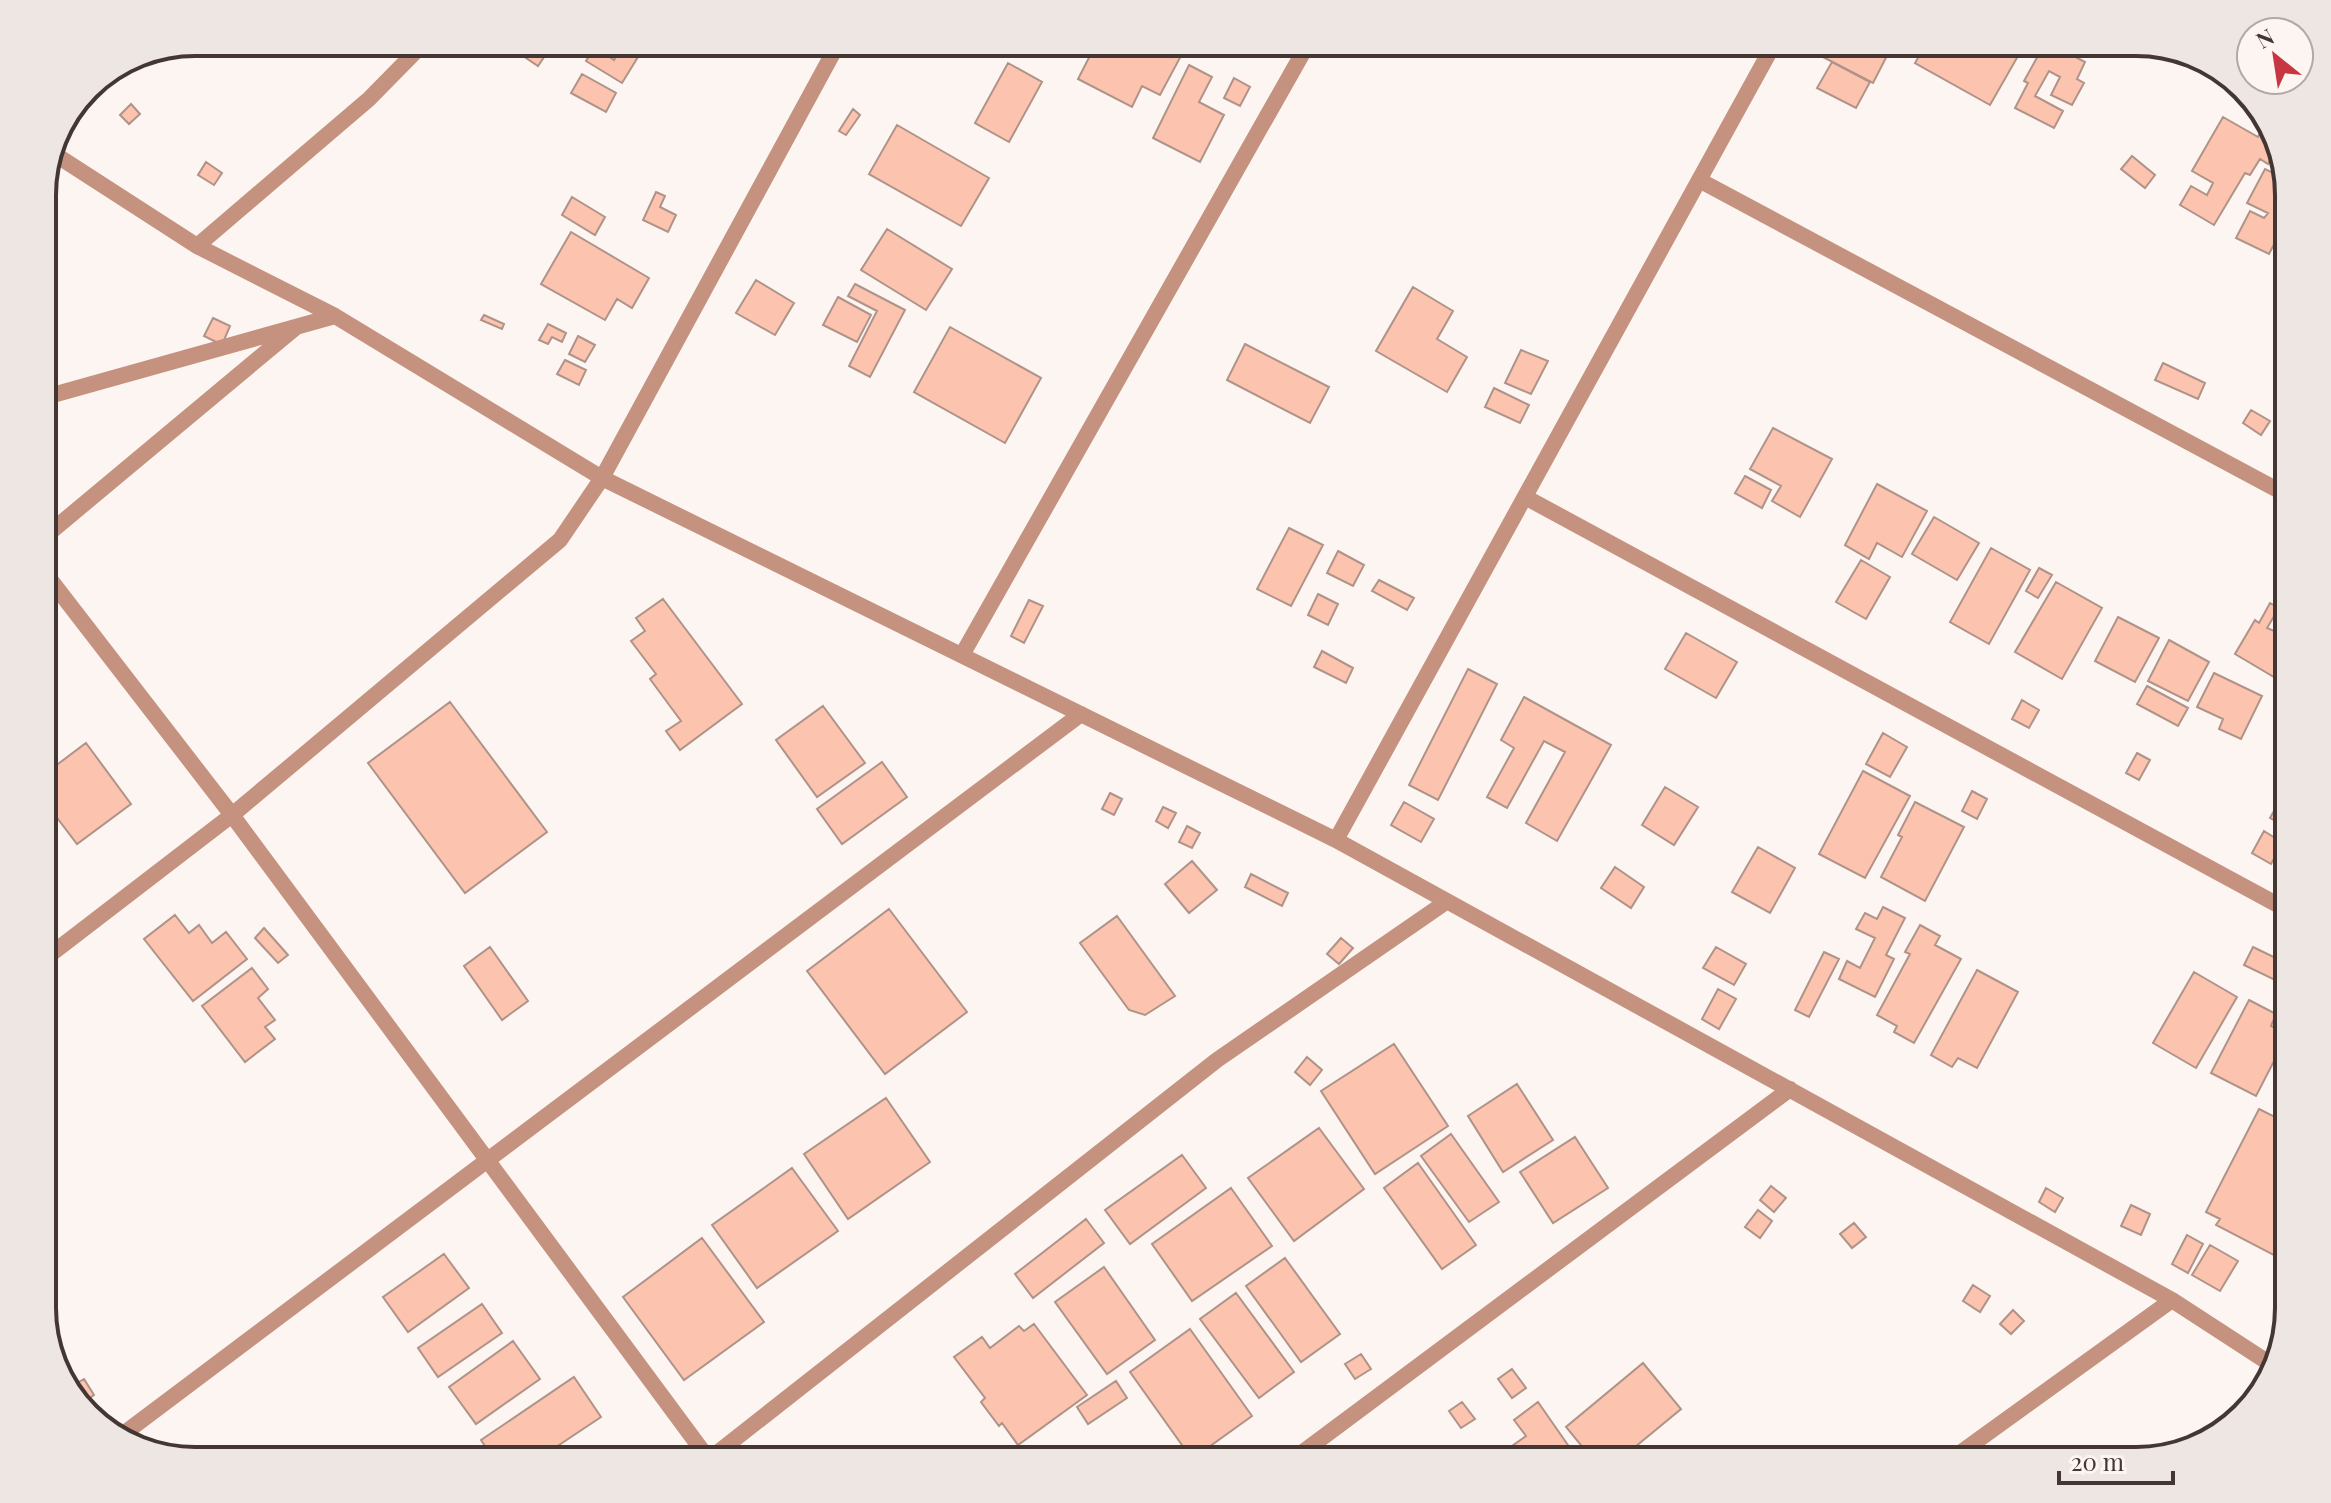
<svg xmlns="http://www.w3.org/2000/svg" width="2331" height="1503" font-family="'Playfair Display',serif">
<rect width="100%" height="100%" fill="#fcf5f2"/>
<!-- building -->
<path fill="#fcc3ae" stroke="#b09388" stroke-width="2" d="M598 42H615L607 55 614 60 626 42 646 44 622 83 586 61Z
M1097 42H1160L1182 54 1160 95 1142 86 1132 107 1078 79Z
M1828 42H1874L1890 50 1873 83 1821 56Z
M1887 42H1911L1906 52Z
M1927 42H2026L1990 105 1915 63Z
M2052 42 2074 43 2068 53 2085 62 2077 79 2084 83 2072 105 2051 95 2060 77 2049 71 2035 96 2063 111 2054 128 2015 108 2028 83 2024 81 2039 54 2044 56Z
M2097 42H2119L2112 54 2095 44Z
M536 43 548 51 538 66 526 58Z
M1832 62 1870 82 1856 108 1817 88Z
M1008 63 1042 82 1009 142 975 123Z
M1189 65 1212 77 1199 102 1224 115 1200 162 1153 138Z
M582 74 616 93 606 112 571 93Z
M1234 78 1250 87 1240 106 1224 98Z
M131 104 140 114 129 124 120 115Z
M853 109 860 115 846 135 839 131Z
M2223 117 2258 137 2262 130 2273 136 2277 149 2268 164 2260 159 2250 175 2245 173 2214 225 2180 205 2191 186 2207 195 2213 183 2192 171Z
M897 125 989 178 961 226 869 174Z
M2132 156 2155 175 2145 188 2121 169Z
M2279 159 2289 195V225L2285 223 2269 254 2236 238 2250 211 2264 218 2268 213 2247 203 2265 169 2273 173Z
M206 162 222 173 214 185 198 175Z
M656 192 665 196 660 207 676 215 668 232 643 220Z
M572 197 605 217 595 235 562 215Z
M887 229 952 269 926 310 861 270Z
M571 232 649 278 632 308 617 299 605 320 541 284Z
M756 280 794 303 775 335 736 313Z
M855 284 905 310 870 377 849 366 877 311 848 296Z
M1413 287 1453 311 1437 339 1467 357 1447 392 1376 351Z
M838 297 871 315 857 342 823 325Z
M484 315 504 324 502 329 481 320Z
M213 318 230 326 222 345 204 336Z
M548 324 566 333 562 342 552 337 548 344 539 340Z
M950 327 1041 378 1005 443 914 392Z
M578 336 595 345 585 362 569 354Z
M1245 344 1329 387 1310 423 1227 380Z
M1521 350 1548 361 1531 394 1505 383Z
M565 360 586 370 579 385 557 374Z
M2163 363 2205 383 2198 399 2155 380Z
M1494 388 1529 405 1520 423 1485 407Z
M2251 410 2270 421 2261 435 2243 423Z
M1773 428 1832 459 1800 517 1772 501 1781 486 1750 469Z
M1745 476 1771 490 1762 508 1735 493Z
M1877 484 1927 511 1902 557 1877 543 1869 559 1845 545Z
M1934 517 1979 543 1957 580 1912 554Z
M1289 528 1323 545 1291 606 1257 589Z
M1991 548 2030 570 1989 644 1950 622Z
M1338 551 1364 565 1353 586 1327 573Z
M1861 560 1890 577 1866 619 1836 602Z
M2039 568 2052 575 2038 598 2026 591Z
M1379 580 1414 598 1407 610 1372 591Z
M2056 582 2102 608 2062 679 2015 652Z
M1318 594 1338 604 1328 625 1308 615Z
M663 599 742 704 680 750 666 731 681 721 650 679 656 674 631 641 645 631 636 618Z
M1029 600 1043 606 1024 643 1011 636Z
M2270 603 2279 608 2267 628 2274 631 2286 609 2289 611V686L2235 654 2255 620 2259 623Z
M2118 617 2159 638 2135 682 2095 661Z
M1686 633 1737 662 1716 698 1665 669Z
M2169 640 2209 662 2188 701 2148 681Z
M1322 651 1353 668 1346 683 1314 667Z
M1468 669 1497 684 1438 800 1409 785Z
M2214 673 2262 696 2241 739 2219 729 2223 719 2197 707Z
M2147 686 2188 708 2178 726 2137 704Z
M1524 697 1611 745 1557 841 1526 823 1565 752 1544 741 1507 808 1487 797 1514 748 1501 740Z
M2022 700 2039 710 2029 728 2012 719Z
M450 702 547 832 465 893 368 763Z
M823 706 865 763 817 797 776 740Z
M1883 733 1907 747 1890 777 1866 764Z
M86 743 131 804 77 844 42 798V776Z
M2137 753 2150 760 2139 780 2126 773Z
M882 762 907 797 842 844 817 809Z
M1863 771 1910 796 1865 878 1819 854Z
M2289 785V829L2270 818Z
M1665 787 1698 807 1674 845 1642 825Z
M1972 791 1987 799 1977 819 1962 811Z
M1110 793 1122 799 1114 815 1102 809Z
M1404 802 1434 819 1421 842 1391 825Z
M1915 802 1964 827 1925 901 1881 877 1902 837 1898 835Z
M1163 807 1176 813 1168 828 1156 821Z
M1187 826 1200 833 1192 848 1179 842Z
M2264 831 2283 843 2271 864 2252 853Z
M1758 847 1795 868 1770 913 1732 892Z
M1192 861 1217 890 1189 913 1165 884Z
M1615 867 1644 887 1631 908 1601 888Z
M1251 874 1288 893 1282 906 1245 887Z
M1883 907 1905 918 1886 955 1894 959 1875 997 1839 979 1847 961 1860 968 1875 938 1856 929 1865 913 1877 919Z
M889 909 967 1012 885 1074 807 971Z
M175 915 189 933 199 925 212 943 226 932 247 959 193 1001 144 939Z
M1117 916 1175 996 1145 1015 1129 1010 1080 943Z
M1920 925 1940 936 1935 945 1961 959 1914 1043 1894 1032 1897 1026 1877 1015 1910 954 1905 952Z
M264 928 288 955 278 963 255 938Z
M1341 938 1353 948 1339 964 1327 954Z
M490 947 528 1001 502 1020 464 966Z
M1716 947 1746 964 1734 985 1703 968Z
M2253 947 2284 962 2275 980 2244 965Z
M1824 952 1839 959 1809 1017 1795 1010Z
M252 968 268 989 258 998 275 1020 265 1027 275 1039 245 1062 202 1006Z
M1977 970 2018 992 1977 1068 1958 1058 1952 1067 1931 1055Z
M2194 972 2237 997 2196 1068 2153 1043Z
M1718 989 1736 999 1719 1029 1702 1019Z
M2249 1000 2276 1014 2271 1026 2288 1034 2256 1096 2211 1073Z
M1394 1044 1448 1126 1375 1174 1321 1091Z
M1307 1057 1322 1070 1310 1085 1295 1072Z
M1517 1084 1553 1140 1503 1172 1468 1116Z
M886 1098 930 1162 848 1219 804 1154Z
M2259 1109 2289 1124V1263L2216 1225 2220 1219 2206 1212Z
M1319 1128 1364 1189 1294 1241 1248 1178Z
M1451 1134 1499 1202 1469 1222 1421 1156Z
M1575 1137 1608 1188 1553 1223 1520 1172Z
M1182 1155 1206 1188 1130 1244 1105 1210Z
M1418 1163 1476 1245 1442 1269 1384 1188Z
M792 1168 838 1231 757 1288 712 1225Z
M1771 1186 1786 1198 1774 1212 1760 1200Z
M1231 1188 1272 1246 1192 1301 1152 1244Z
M2046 1188 2063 1198 2055 1212 2039 1202Z
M42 1197 54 1213 42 1221Z
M2131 1205 2150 1214 2141 1235 2121 1226Z
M1758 1210 1772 1221 1760 1238 1745 1227Z
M1086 1219 1104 1243 1033 1298 1015 1274Z
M1854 1223 1866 1237 1852 1248 1840 1234Z
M2187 1235 2203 1244 2188 1273 2172 1264Z
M702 1238 764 1322 684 1380 623 1297Z
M2210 1245 2238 1261 2220 1291 2192 1275Z
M444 1254 469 1288 408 1332 383 1297Z
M1285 1258 1340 1334 1301 1362 1246 1286Z
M1104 1267 1155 1340 1107 1374 1055 1302Z
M1973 1285 1990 1296 1980 1312 1963 1301Z
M1236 1293 1294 1372 1259 1398 1200 1319Z
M482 1304 502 1333 438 1377 418 1348Z
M2013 1310 2024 1321 2011 1334 2000 1324Z
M1034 1324 1087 1395 1018 1445 1002 1423 999 1426 981 1402 985 1398 954 1357 982 1337 990 1348 1019 1326 1024 1331Z
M1190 1329 1252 1416 1192 1459 1130 1372Z
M513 1341 540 1379 476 1424 449 1387Z
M1361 1354 1371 1369 1355 1379 1345 1364Z
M1643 1363 1681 1409 1618 1461H1594L1566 1427Z
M1512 1369 1526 1388 1512 1398 1498 1379Z
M574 1377 601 1417 535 1461H495L481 1440Z
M84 1379 94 1395 81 1404 67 1389Z
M1116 1381 1127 1398 1088 1424 1077 1407Z
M1462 1402 1475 1419 1461 1428 1449 1411Z
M1538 1402 1579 1461H1523L1512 1446 1526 1436 1514 1420Z"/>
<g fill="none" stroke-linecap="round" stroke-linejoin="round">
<!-- minor -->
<path stroke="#c4927e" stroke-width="16" d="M56 155 197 246 335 316 602 478 1336 840 2172 1300 2272 1365
M1699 180 2289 496
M197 246 369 99 425 42
M42 398 335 316
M1525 497 2289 911
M42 539 295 328
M42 569 232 815 710 1461
M962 655 1309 42
M1336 840 1775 42
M42 961 232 815 560 540 602 478 839 42
M118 1438 1081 714
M707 1461 1217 1060 1446 902
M1291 1461 1790 1089
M1949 1461 2172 1300"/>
</g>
<!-- crop -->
<path d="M0 0H2331V1503H0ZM195 56H2136A139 139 0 0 1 2275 195V1308A139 139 0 0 1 2136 1447H195A139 139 0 0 1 56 1308V195A139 139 0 0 1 195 56Z" fill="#ede6e3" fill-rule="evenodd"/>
<path fill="none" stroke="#443733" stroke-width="4" d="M195 56H2136A139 139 0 0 1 2275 195V1308A139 139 0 0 1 2136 1447H195A139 139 0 0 1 56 1308V195A139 139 0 0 1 195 56Z"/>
<!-- north arrow -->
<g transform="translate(2275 56) rotate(330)"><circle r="38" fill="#fcf5f2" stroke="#b2a9a6" stroke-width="2"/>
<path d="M0-6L14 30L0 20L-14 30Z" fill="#c73742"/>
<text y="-12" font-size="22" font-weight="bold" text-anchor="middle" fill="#443733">N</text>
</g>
<!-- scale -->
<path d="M2059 1471v12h114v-12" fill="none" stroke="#443733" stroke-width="4"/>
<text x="2071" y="1471" font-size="24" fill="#443733" stroke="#fcf5f2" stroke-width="6" paint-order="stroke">20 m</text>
</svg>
